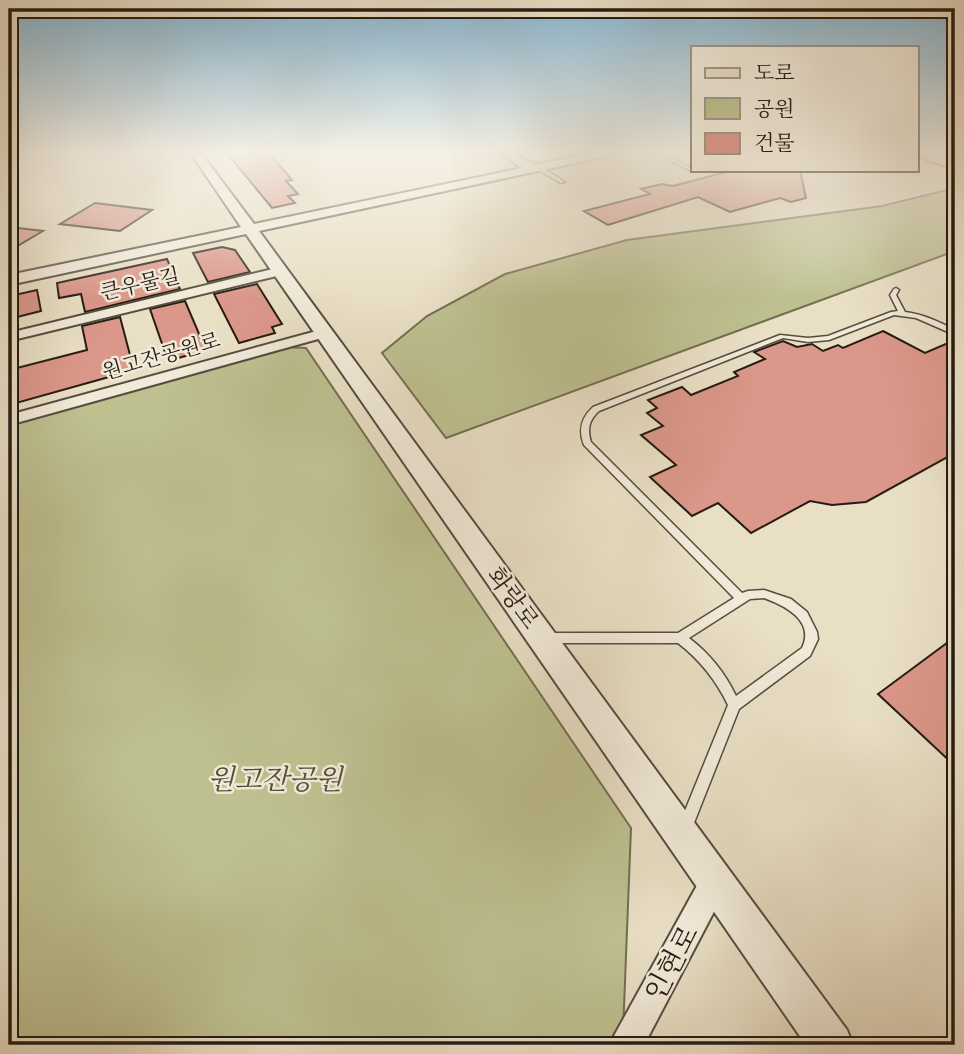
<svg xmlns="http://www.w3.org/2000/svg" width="964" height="1054" font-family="'Gentium Book Plus','Noto Serif KR',serif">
<rect width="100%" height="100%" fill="#e9dfc5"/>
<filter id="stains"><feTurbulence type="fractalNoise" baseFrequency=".00286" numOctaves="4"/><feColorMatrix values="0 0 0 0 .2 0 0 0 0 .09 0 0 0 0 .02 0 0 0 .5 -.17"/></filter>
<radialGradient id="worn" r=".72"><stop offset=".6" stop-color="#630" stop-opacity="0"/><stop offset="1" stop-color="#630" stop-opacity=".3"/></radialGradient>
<!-- green -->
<path fill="#bec090" stroke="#726e52" stroke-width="2" d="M955 188V251L446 438 382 353 427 316 505 274 627 240 882 206Z
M284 347 306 348 631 828 623 1033 616 1045H9V424Z"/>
<!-- building -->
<path fill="#db978a" stroke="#251c13" stroke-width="2" d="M226 152H268L292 180 286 181 298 194 288 196 295 203 272 208Z
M734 170H800L806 198 791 202 780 198 730 212 698 197 608 225 584 211 650 194 641 189 662 184 673 186Z
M95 203 152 210 120 231 60 224Z
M9 227 43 231 9 251Z
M222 247 235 250 250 272 208 282 193 253Z
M167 259 180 289 85 312 81 294 59 298 57 283Z
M257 284 282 324 272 327 275 333 239 343 214 294Z
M37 290 41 311 13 318 10 296Z
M185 301 206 350 168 361 150 309Z
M120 317 134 370 9 405V370L87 350 82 326Z
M883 331 925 353 955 340V453L866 502 832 505 810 501 751 533 718 503 692 516 650 477 676 465 641 435 663 426 647 413 657 408 648 400 682 387 691 395 738 376 734 372 765 359 754 352 783 341 797 347 812 344 823 351 838 345 843 348Z
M955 637V766L878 694Z"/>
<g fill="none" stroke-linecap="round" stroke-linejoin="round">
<!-- service casing -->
<g stroke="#564d40" stroke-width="3">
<path id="service" d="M653 152H658L695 170 691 171Z
M537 167H541L565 182 561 183 537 169Z
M896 288 899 290 896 295 905 312C923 314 939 322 955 330V335L916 318 894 315 829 340 808 342 783 338 599 411C589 420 587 429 591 442L742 593 748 591 764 590 791 599 807 612 817 632 818 639 810 656 739 709 690 833 685 835 680 833 678 828 728 705C716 680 700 660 678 643H546L542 642 540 638 542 634 546 633H678L734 598 584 445C578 430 581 418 593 407L780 335 808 338 828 336 891 312 898 311 890 295 894 289ZM764 598C786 606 815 621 802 648L736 696C725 673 710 654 689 638L750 599Z"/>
</g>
<!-- minor casing -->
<g stroke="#564d40" stroke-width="4">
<path id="minor" d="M281 267 287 271 285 274 9 341V333Z
M324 329 329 330V336L9 425V415Z
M715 866 725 871 730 881 644 1045H609L705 871Z"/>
</g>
<!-- tertiary casing -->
<g stroke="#564d40" stroke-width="4">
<path id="tertiary" d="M190 152H200L254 224 522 168 499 152H512L535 165 598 152H618L613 155 259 231 847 1030 853 1045H806L246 234 9 285V275L241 227Z"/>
</g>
<!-- primary casing -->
<g stroke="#251c13" stroke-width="3">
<path id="primary" d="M917 152H930L955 160V169L917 157Z"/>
</g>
<!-- service -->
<use href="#service" fill="#f1ead9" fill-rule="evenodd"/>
<!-- minor -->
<use href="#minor" fill="#f1ead9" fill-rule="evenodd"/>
<!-- tertiary -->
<use href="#tertiary" fill="#f1ead9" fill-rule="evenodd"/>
<!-- primary -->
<use href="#primary" fill="#e9dfc5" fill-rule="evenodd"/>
</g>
<!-- sky -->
<linearGradient id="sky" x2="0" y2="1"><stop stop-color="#87b7d4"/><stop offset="0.51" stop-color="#f5f1e5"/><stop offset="1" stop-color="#f5f1e5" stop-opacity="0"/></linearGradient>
<rect width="964" height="299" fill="url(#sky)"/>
<g text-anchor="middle" stroke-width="5" stroke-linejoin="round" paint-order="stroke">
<!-- far-street labels -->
<g font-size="21" fill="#251c13" stroke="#f1ead9">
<text transform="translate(140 284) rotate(-13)" y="7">큰우물길</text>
<text transform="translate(161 356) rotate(-16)" y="7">원고잔공원로</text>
</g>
<!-- street labels -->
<g font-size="24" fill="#251c13" stroke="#f1ead9">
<text transform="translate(513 598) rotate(54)" y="8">화랑로</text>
</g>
<!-- near-park labels -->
<g font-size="28" font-style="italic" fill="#534d38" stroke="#f1ead9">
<text x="275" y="789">원고잔공원</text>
</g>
<!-- near-street labels -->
<g font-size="28" fill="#251c13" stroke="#f1ead9">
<text transform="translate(671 963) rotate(-62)" y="10">인현로</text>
</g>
</g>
<!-- margin -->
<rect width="964" height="1054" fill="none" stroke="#e9dfc5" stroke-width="35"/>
<rect x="10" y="10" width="943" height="1033" fill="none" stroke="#251c13" stroke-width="3.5"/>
<rect x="18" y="18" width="929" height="1019" fill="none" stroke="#251c13" stroke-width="2"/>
<!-- legend -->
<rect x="691" y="46" width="228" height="126" fill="#f1ead9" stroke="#9f988a" stroke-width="2"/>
<rect x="705" y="68" width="35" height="10" fill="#e9dfc5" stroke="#9f988a" stroke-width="2"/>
<text x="754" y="80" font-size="21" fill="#251c13">도로</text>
<rect x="705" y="98" width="35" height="21" fill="#bec090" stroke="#9f988a" stroke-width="2"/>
<text x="754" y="116" font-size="21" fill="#251c13">공원</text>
<rect x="705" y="133" width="35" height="21" fill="#db978a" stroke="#9f988a" stroke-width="2"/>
<text x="754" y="150" font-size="21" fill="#251c13">건물</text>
<rect width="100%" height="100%" filter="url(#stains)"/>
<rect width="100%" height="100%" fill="url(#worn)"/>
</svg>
